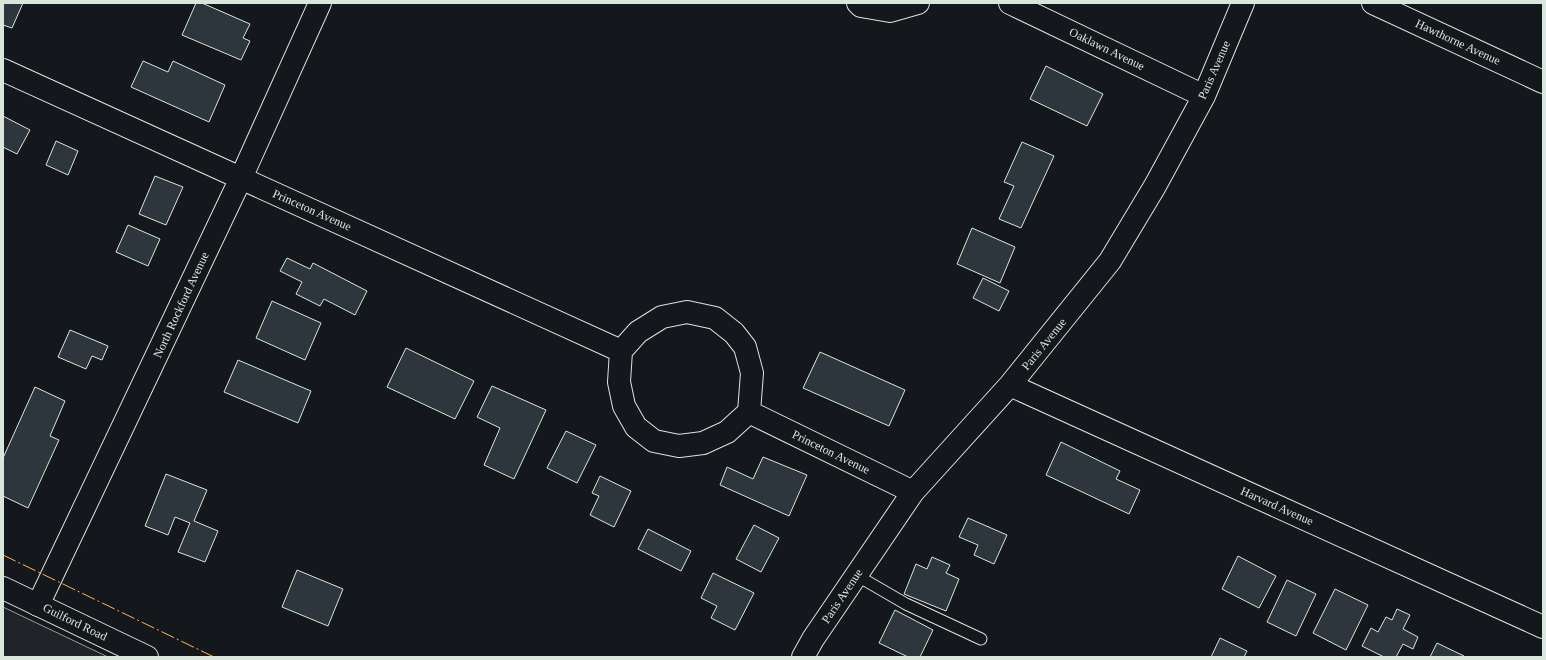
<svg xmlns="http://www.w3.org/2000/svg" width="1546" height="660" font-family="Georgia,serif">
<rect width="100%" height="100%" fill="#14181c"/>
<!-- green -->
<path fill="#202428" stroke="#939e99" d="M3 607 108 657H3Z"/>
<!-- building -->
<path fill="#2c363c" stroke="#d8e6dc" d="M3 3H23L12 28 3 25Z
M196 3H202L250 24 243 38 250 41 241 60 182 35Z
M143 61 168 72 173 61 225 85 209 122 131 87Z
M1046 66 1103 94 1087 126 1030 99Z
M3 116 30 130 17 154 3 147Z
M56 141 78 151 68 175 46 165Z
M1022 142 1054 156 1021 228 999 219 1014 186 1004 182Z
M155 176 183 187 166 225 139 214Z
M128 225 160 239 148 266 116 252Z
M972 228 1015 247 1000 283 957 264Z
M287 258 310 269 313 263 367 291 355 315 324 299 320 306 296 294 302 282 280 271Z
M983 278 1009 291 999 311 973 298Z
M272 301 321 323 305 360 256 338Z
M70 330 108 346 102 360 92 356 86 369 58 357Z
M406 348 474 381 455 419 387 387Z
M820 352 905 390 889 426 803 388Z
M238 360 311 391 298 423 224 392Z
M492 386 546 410 514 479 484 465 500 428 477 417Z
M35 387 65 401 50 436 59 440 28 508 3 496V458Z
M566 431 596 445 577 483 547 468Z
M1061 442 1120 471 1116 479 1140 490 1129 514 1046 475Z
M763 457 807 475 789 516 720 485 727 467 753 479Z
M166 474 207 490 194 521 218 531 205 562 178 552 190 523 175 517 168 535 145 526Z
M600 476 631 491 614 527 590 515 599 496 592 493Z
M968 518 1007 535 994 564 974 555 978 545 959 537Z
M754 525 779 538 761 572 736 559Z
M648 529 691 551 681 571 638 549Z
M1238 556 1276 576 1259 608 1222 589Z
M932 557 950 565 946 573 959 579 946 611 904 594 916 564 927 569Z
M297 570 343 589 328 626 282 607Z
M713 573 754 593 735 630 711 618 717 606 701 598Z
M1287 580 1316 594 1296 636 1267 622Z
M1335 589 1368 605 1346 650 1313 633Z
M1397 609 1410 615 1403 629 1418 637 1413 649 1403 644 1396 657H1384L1362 646 1371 628 1378 632 1386 617 1392 620Z
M895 610 933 630 920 657H908L879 643Z
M1220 638 1247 651 1244 657H1211Z
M1437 643 1464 656 1463 657H1430Z"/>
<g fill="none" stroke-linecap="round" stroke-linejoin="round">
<!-- service casing -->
<g stroke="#d8e6dc" stroke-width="13">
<path id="service" d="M856 575 906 604 981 639"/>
</g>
<!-- minor casing -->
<g stroke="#d8e6dc" stroke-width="24">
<path id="minor" d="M858 3 861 6 890 11 918 3
M1010 3 1204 96
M1373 3 1543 82
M3 70 621 351
M687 312 715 318 734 333 745 347 752 373 749 412 727 432 703 443 679 446 654 441 636 427 624 406 619 382 621 351 638 332 662 317Z
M1010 385 1543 627
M749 412 913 492
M38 605 241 178 320 3
M803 657 813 639 913 492 1010 385 1110 261 1155 186 1204 96 1243 3"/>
</g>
<!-- tertiary casing -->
<g stroke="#d8e6dc" stroke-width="24">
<path id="tertiary" d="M3 588 147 657"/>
</g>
<!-- service -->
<use href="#service" stroke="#14181c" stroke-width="11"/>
<!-- minor -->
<use href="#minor" stroke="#14181c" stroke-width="22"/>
<!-- tertiary -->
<use href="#tertiary" stroke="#14181c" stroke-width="22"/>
<!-- power -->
<path stroke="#ffb74d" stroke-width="1" stroke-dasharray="14 3 2 3" stroke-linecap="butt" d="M3 555 214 657"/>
</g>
<g text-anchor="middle" stroke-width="3" stroke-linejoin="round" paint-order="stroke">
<!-- street labels -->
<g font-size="12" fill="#d8e6dc" stroke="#14181c">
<text transform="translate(1458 42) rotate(25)" y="4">Hawthorne Avenue</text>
<text transform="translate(1107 49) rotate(26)" y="4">Oaklawn Avenue</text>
<text transform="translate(1214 70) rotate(-66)" y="4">Paris Avenue</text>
<text transform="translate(312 210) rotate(24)" y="4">Princeton Avenue</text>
<text transform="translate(181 305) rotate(-65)" y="4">North Rockford Avenue</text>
<text transform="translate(1044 344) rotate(-51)" y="4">Paris Avenue</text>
<text transform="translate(831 452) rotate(26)" y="4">Princeton Avenue</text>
<text transform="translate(1277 506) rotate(24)" y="4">Harvard Avenue</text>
<text transform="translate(842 596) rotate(-56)" y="4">Paris Avenue</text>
<text transform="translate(75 622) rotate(26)" y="4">Guilford Road</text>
</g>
</g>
<!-- border -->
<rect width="1546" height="660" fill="none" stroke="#d8e6dc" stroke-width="8"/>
</svg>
